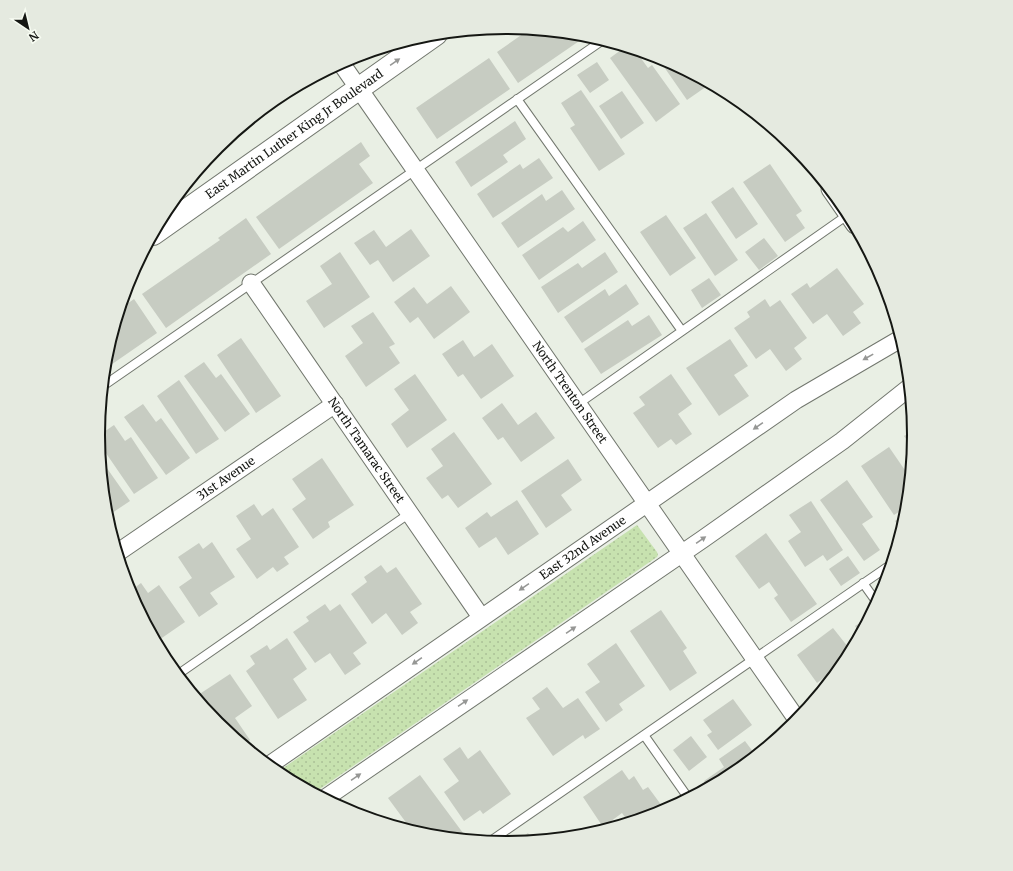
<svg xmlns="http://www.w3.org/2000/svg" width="1013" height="871" font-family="Merriweather,serif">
<defs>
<pattern id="grass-dots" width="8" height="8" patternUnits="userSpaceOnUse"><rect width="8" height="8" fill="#c7e2af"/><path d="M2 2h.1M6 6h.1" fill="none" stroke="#aac196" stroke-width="1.8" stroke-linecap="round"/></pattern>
</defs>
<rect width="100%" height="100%" fill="#e9efe4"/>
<!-- grass -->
<path fill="url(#grass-dots)" d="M637 525 657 552 658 555 657 557 314 793 276 773Z"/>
<!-- building -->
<path fill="#c7ccc2" d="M530 29 586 35H588L518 83 497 52Z
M625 47 635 50 648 68 652 65 680 104 656 122 610 58Z
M489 58 510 89 437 139 416 108Z
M667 60 709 83 710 84 687 100 662 64Z
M597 62 609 80 590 93 577 75Z
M581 90 625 154 599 171 570 128 575 125 561 103Z
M622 91 644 123 621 139 599 106Z
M515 121 526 139 503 155 508 162 471 187 455 162Z
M361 142 370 156 359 164 373 183 279 249 256 217Z
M539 158 553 178 493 218 477 194 520 164 523 169Z
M770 164 802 211 796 215 805 228 785 242 743 182Z
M733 187 758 224 736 239 711 202Z
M562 190 575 209 518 248 501 223 542 194 546 201Z
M706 213 738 260 715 276 683 228Z
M666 215 696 258 670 276 640 232Z
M246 218 271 254 166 328 142 294 220 240 218 238Z
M583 221 596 240 539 280 522 255 563 227 568 232Z
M411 229 430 256 393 282 378 260 370 265 354 243 374 230 386 247Z
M764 238 778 256 759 270 745 252Z
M340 252 370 297 324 328 306 301 332 284 320 266Z
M605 252 618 272 558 313 541 287 578 263 582 268Z
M837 268 864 304 853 312 861 323 843 336 827 314 813 324 791 294 807 283 810 288Z
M709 278 721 295 702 308 691 290Z
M626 284 639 304 582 343 564 317 605 289 609 296Z
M451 286 470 312 434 339 418 317 410 323 394 302 414 287 427 304Z
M134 299 157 333 105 369 106 356 120 309Z
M765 299 770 307 780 300 807 338 794 348 802 359 786 371 770 349 756 359 734 328 750 317 747 312Z
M373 312 395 344 389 347 400 363 366 387 345 356 363 343 351 326Z
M649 315 662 335 601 374 584 349 628 320 632 326Z
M241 338 281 396 256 413 217 355Z
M730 339 748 366 734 375 749 396 719 416 686 368Z
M463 340 474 357 492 344 514 376 481 399 463 374 458 377 442 354Z
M204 362 216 378 221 374 250 414 225 432 184 376Z
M415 374 447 420 407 448 391 424 409 410 394 389Z
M671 374 692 404 678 414 692 434 676 445 671 439 658 448 633 413 645 405 639 397Z
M179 380 219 439 196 454 157 396Z
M502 403 518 425 536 412 555 438 521 462 503 437 498 440 482 418Z
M143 404 156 422 161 418 190 458 166 475 124 417Z
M114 425 125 441 131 437 158 478 134 494 99 443 98 436Z
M914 429 915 436 914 450 904 436Z
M454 432 492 484 458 508 448 495 442 499 426 478 443 466 431 449Z
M889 447 911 479 908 506 894 515 861 466Z
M322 458 354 505 328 522 330 527 313 539 292 509 306 499 292 479Z
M568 459 582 480 561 495 572 510 546 528 521 491Z
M104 464 130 501 106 517 101 466Z
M847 480 873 517 862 524 880 550 864 561 820 500Z
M517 500 539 534 508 555 496 537 479 548 465 528 487 512 491 517Z
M811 501 843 550 827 561 823 555 805 567 788 541 801 532 789 515Z
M254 504 262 516 273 508 299 547 284 557 289 564 277 572 273 567 257 579 236 549 251 539 236 516Z
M907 512V515L902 531 895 521Z
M766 533 817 604 791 622 774 598 778 595 769 582 759 589 735 556Z
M212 542 235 577 210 593 218 604 199 617 179 587 192 578 178 557 199 543 203 549Z
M848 556 860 573 841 586 829 569Z
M381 565 387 573 396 567 422 604 410 612 418 623 402 635 386 613 372 624 351 594 367 582 364 577Z
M141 583 148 593 159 585 185 622 156 642 129 592Z
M325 604 330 611 340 604 367 643 353 653 361 664 345 675 330 653 315 663 293 632 309 621 306 617Z
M661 610 687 648 683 651 697 673 670 691 630 631Z
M871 616 861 635 855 626Z
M833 628 852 652 848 659 817 683 797 655Z
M287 638 307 669 293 679 307 700 278 719 246 671 255 664 250 656 267 645 270 650Z
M616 643 645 686 619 704 623 710 606 722 585 692 600 682 587 664Z
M230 674 252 706 235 718 250 740 243 745 217 724 195 697Z
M547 687 563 708 578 698 600 729 585 739 583 735 553 756 526 718 540 709 532 698Z
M733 699 752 725 718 750 707 735 712 732 703 720Z
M691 736 707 757 689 771 673 750Z
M745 741 754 753 770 742 771 744 733 775 709 788 704 781 724 767 719 759Z
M460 747 468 759 480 750 511 794 483 814 480 810 464 821 444 792 459 781 443 759Z
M622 770 629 780 634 776 643 790 648 787 662 806 643 819 629 823 622 813 603 827 583 797Z
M420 775 463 833 455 839 427 836 420 832 418 833 413 832 388 798Z
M528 833 533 841 514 843Z"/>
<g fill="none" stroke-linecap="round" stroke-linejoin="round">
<!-- service casing -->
<g stroke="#72776e" stroke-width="10">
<path id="service" d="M517 99 682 331
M103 386 603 40
M578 404 849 214
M863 583 878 604
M177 675 410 513
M644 735 689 799
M489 842 893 563"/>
</g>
<!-- minor casing -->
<g stroke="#72776e" stroke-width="19">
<g id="minor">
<path id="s1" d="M341 63 798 721"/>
<path d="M830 189 855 225"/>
<path id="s2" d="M251 283 481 617"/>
<path id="s3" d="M117 553 335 404"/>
<path id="s4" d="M268 766 796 400 902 338"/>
<path d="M324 799 703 539 842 441 910 387"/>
</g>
</g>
<!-- secondary casing -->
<g stroke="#72776e" stroke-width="24">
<g id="secondary">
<path id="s5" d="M153 234 436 34"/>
</g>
</g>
<!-- service -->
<use href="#service" stroke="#fff" stroke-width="8"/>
<!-- minor -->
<use href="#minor" stroke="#fff" stroke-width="17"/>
<!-- secondary -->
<use href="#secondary" stroke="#fff" stroke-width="22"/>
</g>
<!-- one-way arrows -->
<defs><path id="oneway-solid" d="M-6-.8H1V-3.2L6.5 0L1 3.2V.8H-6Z"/></defs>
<g fill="#969795">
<use href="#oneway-solid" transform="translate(395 62) rotate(-35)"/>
<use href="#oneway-solid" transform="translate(868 357) rotate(151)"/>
<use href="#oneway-solid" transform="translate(758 426) rotate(145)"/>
<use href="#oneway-solid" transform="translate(701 540) rotate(-35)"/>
<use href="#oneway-solid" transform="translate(524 587) rotate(146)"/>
<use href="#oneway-solid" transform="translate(571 630) rotate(-34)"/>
<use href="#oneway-solid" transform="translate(417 661) rotate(145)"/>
<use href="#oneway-solid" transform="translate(463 703) rotate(-34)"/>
<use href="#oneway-solid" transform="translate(356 777) rotate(-34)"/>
</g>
<g text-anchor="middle" stroke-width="3" stroke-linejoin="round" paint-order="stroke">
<!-- street labels -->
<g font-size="12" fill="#151713" stroke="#f7fcf2">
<text dy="4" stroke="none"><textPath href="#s5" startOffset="173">East Martin Luther King Jr Boulevard</textPath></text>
<text dy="4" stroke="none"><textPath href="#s1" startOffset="401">North Trenton Street</textPath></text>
<text dy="4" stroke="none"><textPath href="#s2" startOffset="203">North Tamarac Street</textPath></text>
<text dy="4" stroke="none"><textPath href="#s3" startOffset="132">31st Avenue</textPath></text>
<text dy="4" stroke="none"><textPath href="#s4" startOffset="383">East 32nd Avenue</textPath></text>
</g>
</g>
<!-- crop -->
<path d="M0 0H1013V871H0ZM105 435a401 401 0 1 1 802 0a401 401 0 1 1-802 0Z" fill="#e5eae0" fill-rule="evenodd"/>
<path fill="none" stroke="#151713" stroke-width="2" d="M105 435a401 401 0 1 1 802 0a401 401 0 1 1-802 0Z"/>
<!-- north arrow -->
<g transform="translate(28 28) rotate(145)" stroke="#f7fcf2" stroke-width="3" paint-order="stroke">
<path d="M0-3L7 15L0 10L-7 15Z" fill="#151713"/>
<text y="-6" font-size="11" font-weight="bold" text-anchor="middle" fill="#151713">N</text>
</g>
</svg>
